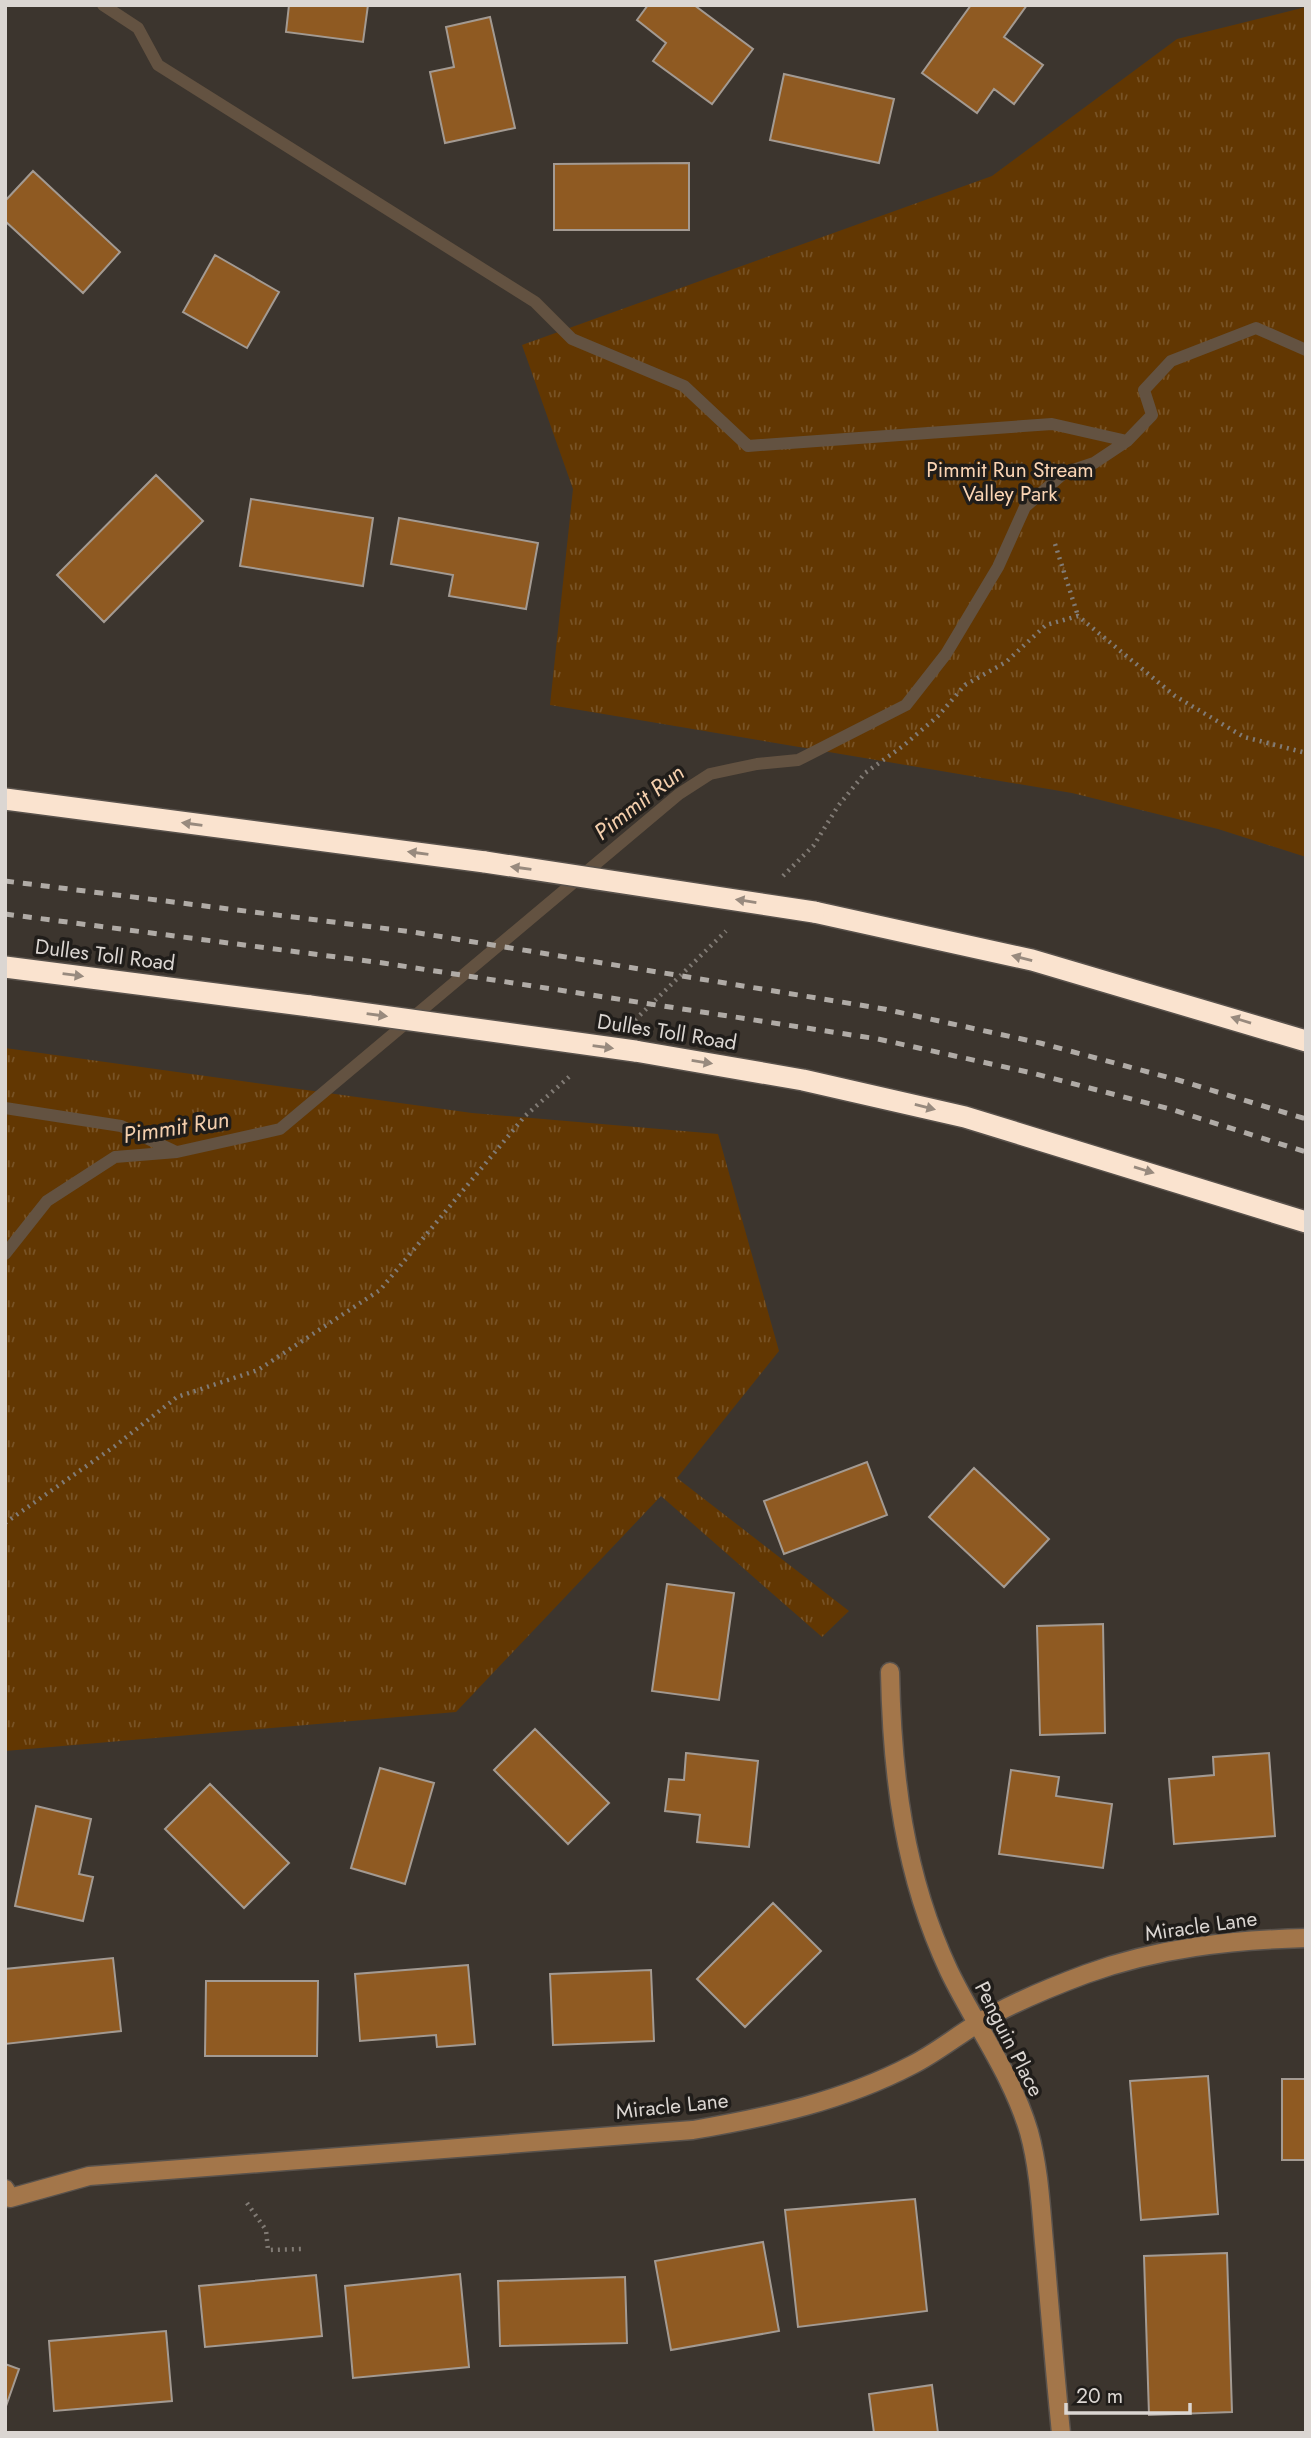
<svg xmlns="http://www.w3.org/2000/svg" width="1311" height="2438" font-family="Jost,sans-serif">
<defs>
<pattern id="park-tufts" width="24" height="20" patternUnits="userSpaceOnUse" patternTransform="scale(1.75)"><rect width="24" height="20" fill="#623702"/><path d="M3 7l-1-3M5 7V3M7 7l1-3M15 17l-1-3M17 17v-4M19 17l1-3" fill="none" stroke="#785326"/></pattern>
</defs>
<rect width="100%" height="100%" fill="#3c352e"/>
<!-- park -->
<path fill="url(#park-tufts)" d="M1306 7V857L1218 829 1072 793 550 705 573 489 522 345 992 176 1177 39Z
M5 1048 472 1113 718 1134 779 1351 677 1478 849 1611 822 1637 661 1496 456 1712 5 1751Z"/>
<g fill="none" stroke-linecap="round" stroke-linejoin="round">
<!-- stream -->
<path stroke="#635241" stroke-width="12" d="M103 5 138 28 158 65 535 302 572 339 684 386 748 446 1052 424 1127 441
M5 1108 121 1126 176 1152
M5 1254 47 1201 115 1157 177 1152 280 1129 679 794 710 774 757 764 798 760 906 705 946 654 998 567 1025 507 1064 473 1094 463 1127 441 1152 415 1144 390 1171 361 1256 328 1306 350"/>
</g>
<!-- building -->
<path fill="#8f5a22" stroke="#a39a92" stroke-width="2" d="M289 5H368L363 42 286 32Z
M648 5H694L753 49 712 104 653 61 666 43 637 20Z
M971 5H1027L1004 37 1043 65 1014 104 994 89 977 113 922 73Z
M490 17 515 128 445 143 430 72 454 67 446 27Z
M784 74 894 99 879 163 770 140Z
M689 163V230H554V164Z
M33 171 120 252 83 293 5 221V201Z
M215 255 279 292 247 348 183 312Z
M156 475 203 521 104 622 57 575Z
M251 499 373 518 363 586 240 566Z
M399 518 538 543 526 609 449 596 453 575 391 564Z
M867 1462 887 1515 784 1554 764 1501Z
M974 1468 1049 1539 1004 1587 929 1517Z
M667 1584 734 1593 719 1700 652 1691Z
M1103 1624 1105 1733 1040 1735 1037 1626Z
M535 1729 609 1803 568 1844 494 1770Z
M686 1753 758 1761 749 1847 697 1842 700 1815 665 1811 669 1779 684 1780Z
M1269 1753 1275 1836 1174 1844 1169 1779 1214 1775 1213 1757Z
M380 1768 434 1783 405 1884 351 1868Z
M1011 1770 1059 1777 1056 1796 1112 1804 1103 1868 999 1854Z
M210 1784 289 1863 244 1908 165 1829Z
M36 1806 91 1819 79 1874 93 1877 83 1921 15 1906Z
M773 1903 821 1951 745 2027 697 1979Z
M113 1958 121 2031 5 2044V1969Z
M468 1965 475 2044 437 2047 436 2035 360 2041 355 1974Z
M651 1970 654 2041 553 2045 550 1974Z
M206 1981H318L317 2056H205Z
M1208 2076 1218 2214 1141 2220 1130 2081Z
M1282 2079H1306V2160H1282Z
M915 2199 927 2311 798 2327 785 2210Z
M763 2242 779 2331 671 2350 655 2261Z
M1227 2253 1232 2412 1149 2415 1144 2256Z
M460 2274 469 2367 353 2378 345 2286Z
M316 2275 322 2336 205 2347 199 2286Z
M625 2277 627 2343 500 2346 498 2281Z
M166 2331 172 2401 54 2411 49 2341Z
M5 2364 19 2369 5 2409Z
M932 2385 938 2433H874L869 2394Z"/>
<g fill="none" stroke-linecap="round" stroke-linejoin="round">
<!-- minor casing -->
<g stroke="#59524c" stroke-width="21">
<path id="minor" d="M890 1672C892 1776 904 1875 949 1971 975 2025 1012 2074 1029 2132 1040 2172 1041 2213 1045 2253 1050 2313 1055 2373 1061 2433
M5 2189 10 2198 89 2176 693 2130C769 2117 843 2101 912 2065 934 2054 954 2038 975 2025 1006 2006 1051 1987 1086 1974 1157 1948 1231 1940 1306 1938"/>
</g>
<!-- highway casing -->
<g stroke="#59524c" stroke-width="24">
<path id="highway" d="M5 799 485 862
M814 912 1032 960 1306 1041
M5 967 310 1006
M635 1051 803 1080 965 1117 1306 1222"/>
</g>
<!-- path -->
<path stroke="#817b75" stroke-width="4.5" stroke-dasharray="2 5" stroke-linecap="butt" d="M1055 544 1078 616
M783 876 814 845 838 806 865 773 903 746 938 716 965 685 1006 662 1046 625 1078 616 1175 696 1244 737 1306 753
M635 1020 726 931
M5 1523 115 1446 177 1397 258 1370 380 1290 525 1116 570 1076
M247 2203 266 2230 268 2250 303 2249"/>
<!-- minor -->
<use href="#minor" stroke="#a3764a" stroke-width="18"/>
<!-- highway -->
<use href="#highway" stroke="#fae3cf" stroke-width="21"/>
<!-- rail -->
<path stroke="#b0aba6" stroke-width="5" stroke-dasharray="9 9" stroke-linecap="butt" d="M5 881 413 932 884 1009 1040 1043 1178 1080 1306 1119
M5 914 383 963 878 1039 1032 1073 1170 1109 1306 1152"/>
<!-- highway-bridge casing -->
<g stroke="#59524c" stroke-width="24" stroke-linecap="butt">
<path id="highway-bridge" d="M485 862 814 912
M310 1006 635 1051"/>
</g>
<!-- highway-bridge -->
<use href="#highway-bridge" stroke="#fae3cf" stroke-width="21"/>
</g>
<!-- one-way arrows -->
<defs><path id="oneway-solid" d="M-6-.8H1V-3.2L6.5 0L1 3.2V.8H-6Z" transform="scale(1.75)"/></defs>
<g fill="#988a7e">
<use href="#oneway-solid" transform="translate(192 824) rotate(-172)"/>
<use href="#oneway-solid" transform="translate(418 853) rotate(-172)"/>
<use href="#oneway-solid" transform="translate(521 868) rotate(-172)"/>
<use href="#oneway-solid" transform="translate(746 901) rotate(-171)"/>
<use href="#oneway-solid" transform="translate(1022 958) rotate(-166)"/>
<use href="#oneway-solid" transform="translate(73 975) rotate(7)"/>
<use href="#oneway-solid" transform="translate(377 1015) rotate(8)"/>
<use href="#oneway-solid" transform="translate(1241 1020) rotate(-163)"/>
<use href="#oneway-solid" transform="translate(603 1047) rotate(8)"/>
<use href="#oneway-solid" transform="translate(702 1062) rotate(9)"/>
<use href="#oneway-solid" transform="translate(925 1107) rotate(14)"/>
<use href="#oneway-solid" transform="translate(1144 1170) rotate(17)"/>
</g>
<g text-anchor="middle" stroke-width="7" stroke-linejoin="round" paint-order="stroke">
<!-- park labels -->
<g font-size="21" fill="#fbd5b4" stroke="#201d1a">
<text x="1010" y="477">Pimmit Run Stream<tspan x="1010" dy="24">Valley Park</tspan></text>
</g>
<!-- street labels -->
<g font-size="21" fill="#dbd6d2" stroke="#201d1a">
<text transform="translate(105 955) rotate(7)" y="7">Dulles Toll Road</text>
<text transform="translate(667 1032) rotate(9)" y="7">Dulles Toll Road</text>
<text transform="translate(1201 1926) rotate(-8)" y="7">Miracle Lane</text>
<text transform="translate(1009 2039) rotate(63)" y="7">Penguin Place</text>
<text transform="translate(672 2106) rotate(-6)" y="7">Miracle Lane</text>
</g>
<!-- water labels -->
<g font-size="23" font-style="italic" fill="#f4cfad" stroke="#201d1a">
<text transform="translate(639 802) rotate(-38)" y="8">Pimmit Run</text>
<text transform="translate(176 1127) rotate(-9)" y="8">Pimmit Run</text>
</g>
</g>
<!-- border -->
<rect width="1311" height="2438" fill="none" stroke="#dbd6d2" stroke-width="14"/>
<!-- scale -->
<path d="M1066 2403v10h124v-10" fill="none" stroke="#dbd6d2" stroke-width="3.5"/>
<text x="1076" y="2403" font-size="21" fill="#dbd6d2" stroke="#201d1a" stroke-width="5" paint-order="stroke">20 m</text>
</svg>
